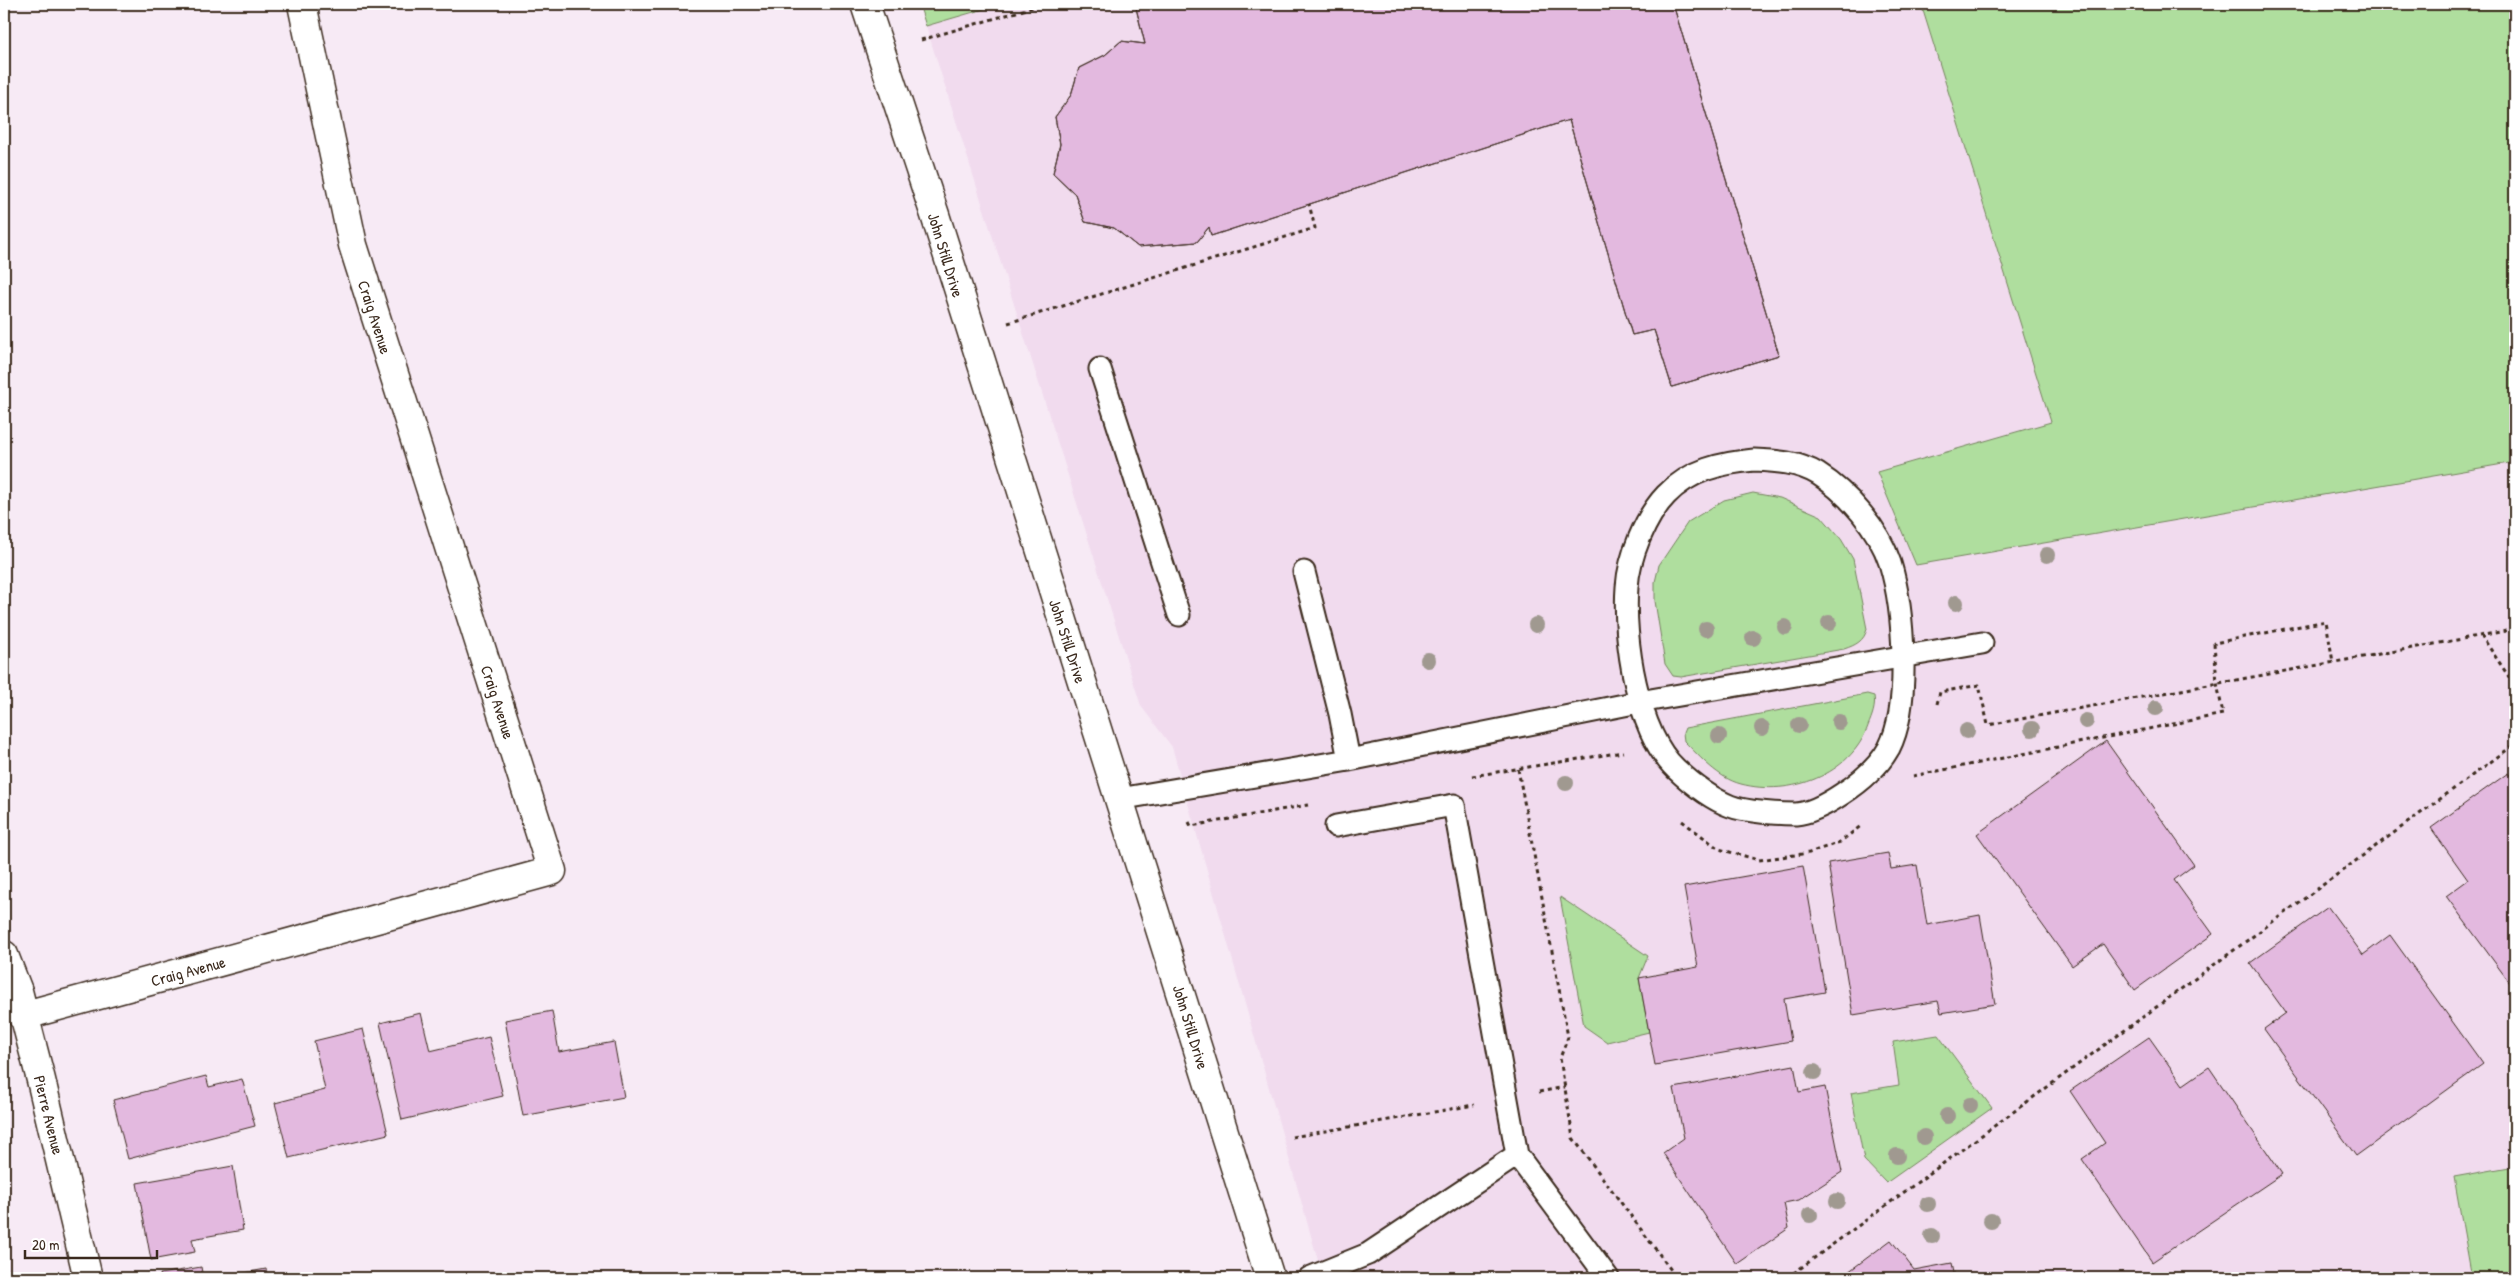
<svg xmlns="http://www.w3.org/2000/svg" width="2519" height="1282" font-family="'Patrick Hand',sans-serif">
<rect width="100%" height="100%" fill="#f7eaf5"/>
<filter id="ink" filterUnits="userSpaceOnUse"><feTurbulence type="fractalNoise" baseFrequency=".02" numOctaves="2"/><feDisplacementMap in="SourceGraphic" scale="10" xChannelSelector="R" yChannelSelector="G"/><feConvolveMatrix kernelMatrix="1 2 1 2 8 2 1 2 1" color-interpolation-filters="sRGB"/></filter>
<g filter="url(#ink)">
<!-- built -->
<path fill="#f1dbee" d="M919 4H2515V1278H1323L1172 747 1141 706Z"/>
<!-- green -->
<path fill="#afde9e" stroke="#75845e" d="M919 4H1001L926 26Z
M1921 4H2515V472L2509 463 1916 565 1877 472 2051 422Z
M1753 493 1780 498 1821 516 1841 539 1853 559 1867 629C1864 641 1856 645 1844 649L1681 677 1673 676 1665 664 1655 601V582L1659 565 1688 522 1724 500Z
M1867 694 1874 696C1876 707 1872 716 1868 726 1851 775 1790 797 1741 784 1718 778 1701 758 1684 741L1683 733 1685 728Z
M1560 897 1648 956 1639 978 1649 1032 1607 1042 1584 1026Z
M1938 1035 1992 1108 1886 1183 1864 1160 1851 1093 1899 1085 1893 1042Z
M2515 1166V1278H2472L2454 1177Z"/>
<!-- building -->
<path fill="#e3b9df" stroke="#3b2a1e" d="M1135 4H1673L1779 355 1672 387 1654 330 1632 335 1569 120 1211 236 1209 227 1197 242 1138 247 1114 228 1085 222 1075 194 1053 173 1060 144 1055 117 1071 95 1079 68 1105 55 1121 41 1145 44Z
M1135 4H1673L1779 355 1672 387 1654 330 1632 335 1569 120 1211 236 1209 227 1197 242 1138 247 1114 228 1085 222 1075 194 1053 173 1060 144 1055 117 1071 95 1079 68 1105 55 1121 41 1145 44Z
M2106 741 2194 865 2174 880 2213 934 2135 990 2103 944 2072 966 1977 834Z
M2508 773 2515 782V990L2446 896 2468 880 2431 828Z
M1888 853 1891 869 1917 865 1927 925 1980 915 1995 1004 1941 1013 1938 1001 1853 1015 1828 863Z
M1803 866 1825 992 1784 999 1791 1041 1655 1065 1639 978 1698 967 1684 887Z
M2328 907 2363 955 2390 935 2483 1064 2356 1156 2264 1029 2286 1013 2250 963Z
M552 1011 559 1052 614 1042 624 1097 523 1116 505 1020Z
M421 1013 430 1051 489 1037 503 1096 402 1120 380 1023Z
M363 1029 388 1134 289 1158 275 1103 325 1090 314 1041Z
M2149 1037 2183 1085 2209 1067 2282 1174 2152 1262 2082 1159 2105 1143 2070 1091Z
M1794 1065 1799 1092 1825 1087 1842 1172 1799 1200 1784 1203 1789 1228 1737 1264 1663 1153 1684 1138 1674 1088Z
M206 1076 209 1087 242 1079 255 1126 128 1159 113 1100Z
M233 1166 243 1230 192 1239 195 1252 151 1260 137 1183Z
M1891 1240 1914 1270 1952 1263 1955 1278H1840Z
M201 1267 203 1278H161L160 1274Z
M266 1269 268 1278H217Z"/>
<g fill="none" stroke-linecap="round" stroke-linejoin="round">
<!-- service casing -->
<g stroke="#3b2a1e" stroke-width="25">
<path id="service" d="M1100 369 1179 615
M1754 460C1776 461 1798 462 1818 474 1848 493 1879 529 1890 563 1904 609 1911 705 1889 748 1879 766 1859 783 1842 794 1830 802 1811 813 1796 814 1780 814 1745 812 1730 806 1712 799 1691 783 1676 769 1637 732 1623 638 1627 587 1629 557 1645 517 1666 495 1690 470 1721 463 1754 460Z
M1304 572 1340 714 1349 760
M1119 799 1349 760 1639 702 1982 643
M1336 826 1454 805 1517 1155 1608 1278
M1309 1278 1368 1254 1517 1155"/>
</g>
<!-- minor casing -->
<g stroke="#3b2a1e" stroke-width="31">
<path id="minor" d="M4 955 18 991 41 1080 88 1278
M22 1016 552 871 353 245 302 4"/>
</g>
<!-- tertiary casing -->
<g stroke="#3b2a1e" stroke-width="31">
<path id="tertiary" d="M865 4 935 215 1270 1278"/>
</g>
<!-- path -->
<path stroke="#3b2a1e" stroke-width="3" stroke-dasharray="4 4" stroke-linecap="butt" d="M921 40 1044 4
M1008 323 1315 228 1309 204
M2481 635 2515 686
M1937 704 1940 692 1979 685 1988 725 2506 631
M1518 769 1568 1037 1560 1058 1573 1138 1677 1278
M1472 776 1623 752
M1913 776 2223 714 2217 683 2214 643 2326 621 2333 662
M1682 821 1719 849 1759 860 1809 853 1840 842 1862 825
M1189 822 1191 826 1308 805
M1539 1092 1565 1087
M1292 1137 1474 1105
M1787 1278 2515 744"/>
<!-- service -->
<use href="#service" stroke="#fff" stroke-width="21"/>
<!-- minor -->
<use href="#minor" stroke="#fff" stroke-width="28"/>
<!-- tertiary -->
<use href="#tertiary" stroke="#fff" stroke-width="28"/>
</g>
<!-- trees -->
<g fill="#a09990">
<circle cx="2047" cy="555" r="8"/>
<circle cx="1956" cy="603" r="8"/>
<circle cx="1829" cy="623" r="8"/>
<circle cx="1536" cy="625" r="8"/>
<circle cx="1785" cy="627" r="8"/>
<circle cx="1706" cy="629" r="8"/>
<circle cx="1753" cy="638" r="8"/>
<circle cx="1428" cy="660" r="8"/>
<circle cx="2156" cy="708" r="8"/>
<circle cx="2086" cy="721" r="8"/>
<circle cx="1839" cy="722" r="8"/>
<circle cx="1799" cy="725" r="8"/>
<circle cx="1762" cy="728" r="8"/>
<circle cx="2032" cy="729" r="8"/>
<circle cx="1967" cy="731" r="8"/>
<circle cx="1719" cy="736" r="8"/>
<circle cx="1566" cy="783" r="8"/>
<circle cx="1814" cy="1072" r="8"/>
<circle cx="1970" cy="1105" r="8"/>
<circle cx="1947" cy="1116" r="8"/>
<circle cx="1924" cy="1137" r="8"/>
<circle cx="1897" cy="1156" r="8"/>
<circle cx="1837" cy="1201" r="8"/>
<circle cx="1928" cy="1204" r="8"/>
<circle cx="1810" cy="1215" r="8"/>
<circle cx="1991" cy="1221" r="8"/>
<circle cx="1932" cy="1236" r="8"/>
</g>
</g>
<g text-anchor="middle" stroke-width="4" stroke-linejoin="round" paint-order="stroke">
<!-- street labels -->
<g font-size="16" fill="#3b2a1e" stroke="#fff">
<text transform="translate(946 255) rotate(73)" y="6">John Still Drive</text>
<text transform="translate(375 317) rotate(72)" y="6">Craig Avenue</text>
<text transform="translate(1068 641) rotate(72)" y="6">John Still Drive</text>
<text transform="translate(498 702) rotate(72)" y="6">Craig Avenue</text>
<text transform="translate(188 971) rotate(-15)" y="6">Craig Avenue</text>
<text transform="translate(1191 1027) rotate(73)" y="6">John Still Drive</text>
<text transform="translate(49 1115) rotate(76)" y="6">Pierre Avenue</text>
</g>
</g>
<!-- margin -->
<rect width="2519" height="1282" fill="none" stroke="#fff" stroke-width="20"/>
<rect x="10" y="10" width="2499" height="1262" fill="none" stroke="#3b2a1e" stroke-width="2" filter="url(#ink)"/>
<!-- scale -->
<path d="M25 1250v8h132v-8" fill="none" stroke="#3b2a1e" stroke-width="2.5"/>
<text x="32" y="1250" font-size="15" fill="#3b2a1e" stroke="#ffffff" stroke-width="4" paint-order="stroke">20 m</text>
</svg>
